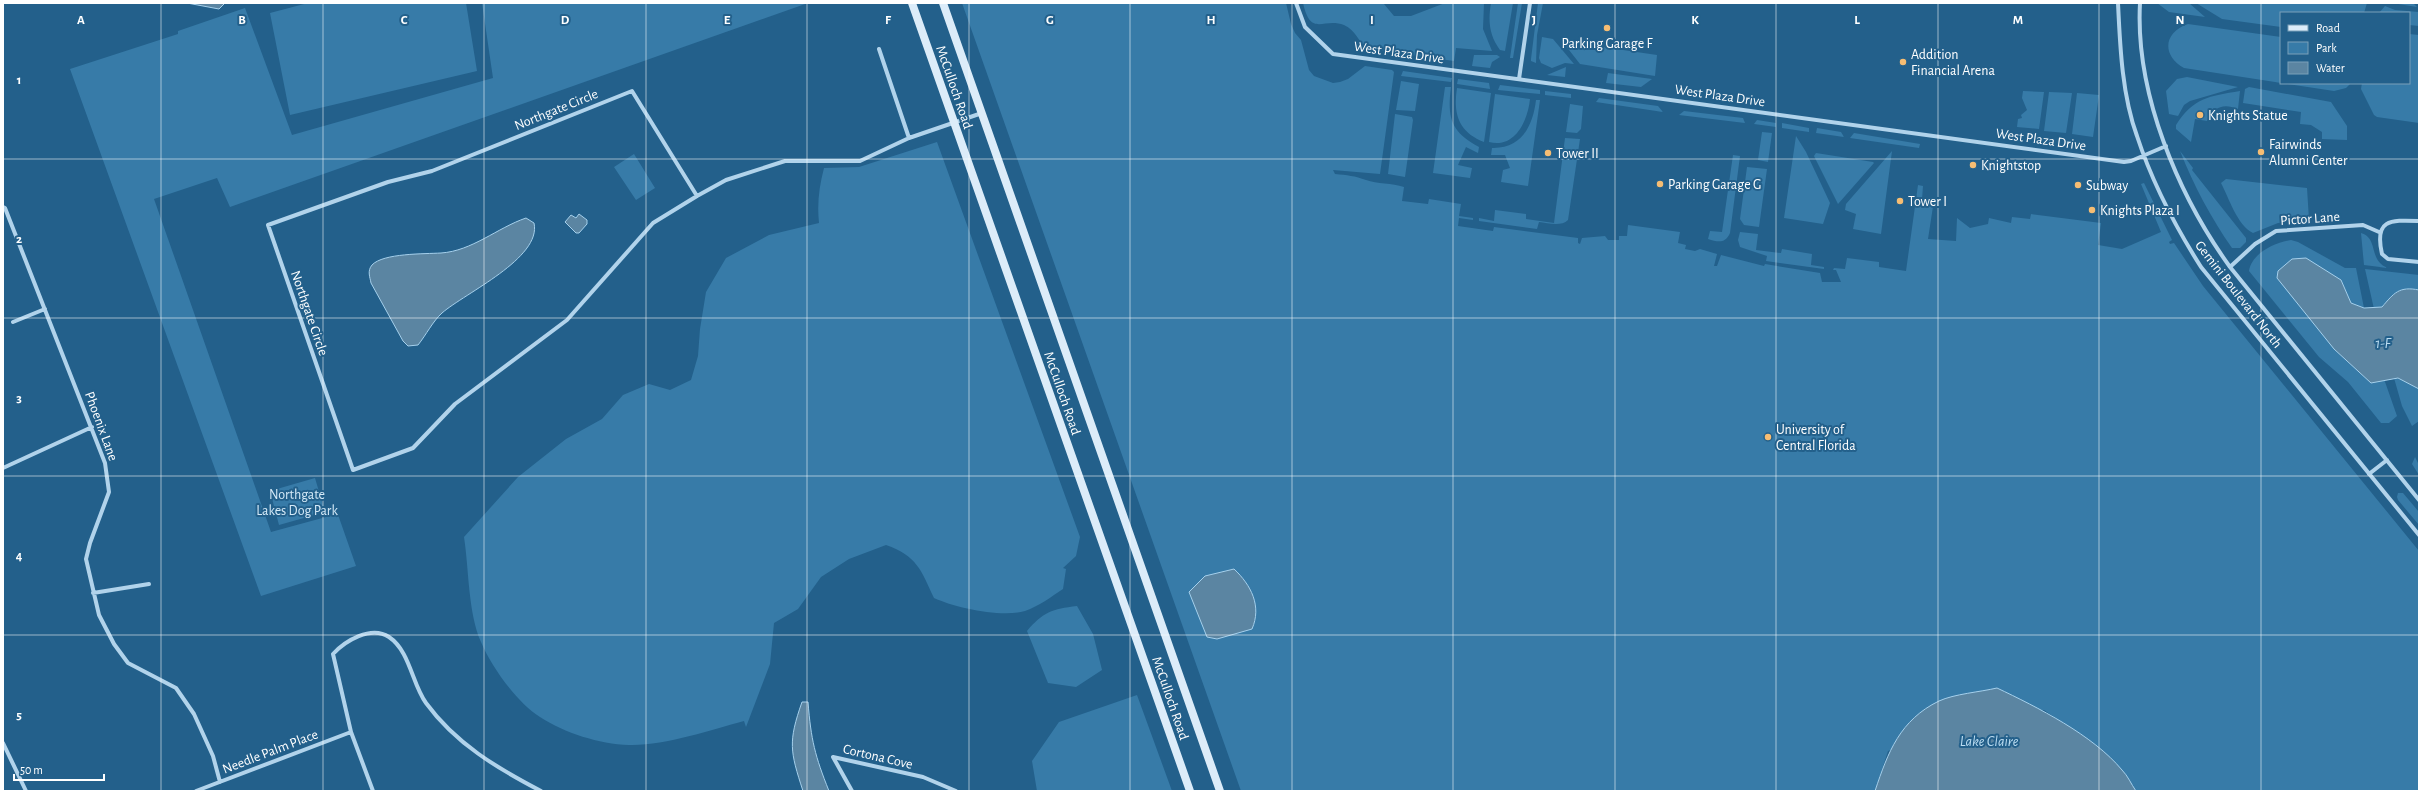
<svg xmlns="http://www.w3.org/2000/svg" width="2422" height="794" font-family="'Alegreya Sans',sans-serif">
<rect width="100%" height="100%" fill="#23608b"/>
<!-- green -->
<path fill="#377ba8" d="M308 3H466L477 71 290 115 270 13Z
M482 3H808L230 207 217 178 154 199 271 532 326 517 331 510 336 509 356 566 261 596 70 69 178 34V31L245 8 292 135 493 78Z
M962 3H1286L1291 24 1295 33 1301 40 1309 70 1314 76 1333 83 1340 82 1348 79 1365 66 1392 70 1394 72 1380 174 1333 170 1335 174C1347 175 1355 176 1366 180 1377 184 1392 183 1404 187L1402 201 1428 204 1429 199 1461 204 1459 216 1473 218V220L1459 218 1458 226 1493 231 1494 227 1578 238V243L1580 244 1582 238 1605 236 1608 240H1619V236H1627L1628 225 1680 232 1678 243 1686 245 1685 249 1695 251 1700 249 1717 254 1714 266H1717L1721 255 1764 266 1765 264 1820 273 1822 282H1841L1836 270H1833L1834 268 1845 269 1847 258 1879 262V267L1906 271 1918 185 1923 186 1922 199 1934 200 1928 239 1956 241 1957 218 1970 228 1988 224 1989 218 2011 223 2012 217 2030 219 2031 214 2101 223 2098 245 2122 249 2161 232 2141 184 2144 183 2172 240 2169 242 2170 244 2174 243 2203 286 2419 551V791H2136L2122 770 2095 746 2044 710 1888 751 1875 791H1241Z
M1303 3 1384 4 1394 16H1411L1445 3H1484L1483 29 1492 51 1456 48 1454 61 1368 49C1358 42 1356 30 1344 25 1323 17 1311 38 1303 3Z
M1491 3H1513L1505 51 1500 50C1489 35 1488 21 1491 3Z
M1518 3H1522L1513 58H1510Z
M1538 3H1543L1537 35 1536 63 1531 61V59Z
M2157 3H2189L2205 17 2169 12Z
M2196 3H2367L2364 13H2281V27L2222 19Z
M2392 3H2413L2417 7Z
M2385 6 2395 10 2419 12V26L2409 25V13H2379Z
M2188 24 2281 37V83H2351L2346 88 2334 91 2184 68C2161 55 2164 32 2188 24Z
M2409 34 2419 35V123L2377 117 2374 115 2361 89 2362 83H2409Z
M1542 37 1553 39 1574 64 1565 63 1552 68 1541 63 1539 58Z
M1562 41 1657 55 1655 76 1580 64Z
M1474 55H1497L1500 57 1492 62 1490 68 1472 66Z
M1566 67 1565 77 1547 75Z
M1403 71 1452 78 1451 82 1401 76Z
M1608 73 1652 79 1641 87 1606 83Z
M2187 77 2238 87 2190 101 2184 105 2178 116 2169 114 2166 91 2177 79Z
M1458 79 1489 83 1490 89 1457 84Z
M1401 81 1419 84 1415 111 1396 110Z
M1500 85 1540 90V94L1498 90Z
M1445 87H1451C1447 118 1451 132 1479 147L1478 153 1466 147 1458 165 1472 168 1470 178 1433 173Z
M2249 87 2331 102 2347 126V140L2322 139V132L2311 125 2300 124 2301 112 2243 103 2245 89Z
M1457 88 1491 93 1484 142C1458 132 1453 113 1457 88Z
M1545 91 1571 94V98L1545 95Z
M2023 91 2044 92 2039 129 2017 127 2018 119 2022 118 2021 115 2027 110 2022 98Z
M2240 91 2238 109C2223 103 2214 107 2207 121L2195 119 2191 142 2176 129V125C2193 98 2209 96 2240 91Z
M2049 92 2072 93 2066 133 2044 131Z
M2077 93 2099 95 2093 137 2072 134Z
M1495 94 1530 99C1528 119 1516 149 1489 142Z
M1599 98 1658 106 1663 112 1596 102Z
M1536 100H1540L1528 186 1501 182 1503 170 1510 168 1505 155H1491L1492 148C1522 149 1533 125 1536 100Z
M1570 104 1583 106 1581 129 1577 133 1566 132Z
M1684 111 1743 118 1745 123 1679 115Z
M1395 114 1412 117 1413 120 1405 177 1388 174Z
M1757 120 1776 123V127L1754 124Z
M1782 123 1809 128V132L1782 128Z
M1817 128 1841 132 1844 137 1816 133Z
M1762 132 1772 133 1768 162 1758 160Z
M1854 133 1920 144 1919 148 1850 138Z
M1796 136 1806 152 1830 203 1823 224 1784 218Z
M1565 138 1580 139 1568 220C1561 227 1548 223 1539 222L1537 229 1479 221V218L1494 221 1495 210 1526 214V219L1554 223Z
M937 142 1080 537 1076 556 1063 568 1066 569 1063 589C1051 597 1039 606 1025 611 1002 618 956 608 934 598 921 570 917 556 886 545L849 559 821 577 798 609 774 623 770 664 746 727 744 721C710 730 664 746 629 745 599 744 565 733 540 717 517 703 491 666 481 642 468 613 469 569 464 537L518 477 566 439 602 419 623 395 649 384 670 390 691 380 698 356 700 329 706 292 726 258 769 235 819 223C817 204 819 187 824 168L859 167Z
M1892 151 1881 234 1853 229 1856 214 1845 210 1846 204Z
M2180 151 2193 168 2192 170 2246 238V242L2240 248H2232C2211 218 2194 186 2180 151Z
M1816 153 1873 162 1874 163 1838 204 1814 156Z
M634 154 655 188 636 200 614 167Z
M1733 155 1740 156 1730 233C1725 244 1718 242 1708 239L1710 231 1722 232Z
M1747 167 1767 169 1759 227 1744 225 1740 219Z
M2226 179 2307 188 2309 220 2278 223 2253 233C2237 225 2229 198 2221 183Z
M1740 232 1758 234 1756 250 1781 253 1782 249 1812 254 1811 265 1824 267V269L1766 261 1767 256 1740 247 1738 240Z
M2361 233C2379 238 2368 261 2388 268L2364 265Z
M2291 240 2298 242 2345 268H2356L2364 308 2351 303 2341 280 2334 349 2371 383 2384 379 2397 416 2389 423H2381L2348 382 2319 357 2249 271C2252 253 2274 243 2291 240Z
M2365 269 2419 275V290C2399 286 2394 293 2382 307L2374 309Z
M2394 378 2404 380 2419 389V421L2412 426 2402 406Z
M2415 457 2419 465V475L2412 464Z
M315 478 325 512 279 525 270 491Z
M2398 493H2403L2419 512V525L2398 500 2397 497Z
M1077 606 1093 634 1102 670 1076 687 1048 683 1027 631C1043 612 1052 609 1077 606Z
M1137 695 1172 791H1037L1032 761 1059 722Z"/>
<!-- water -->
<path fill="#5b85a2" stroke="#a5d0ec" d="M187 3H225L219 9Z
M579 214 587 220V224L579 233H576L565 222 571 215 576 218Z
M526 218 534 223C542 258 465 293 442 313 433 321 426 335 418 345L408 346 403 341 371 283C370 277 367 271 372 265 383 253 425 254 441 253 472 251 497 228 526 218Z
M2306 258 2341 280 2351 303 2364 308 2382 307C2394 293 2399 286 2419 290V389L2398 378 2371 383 2334 349 2277 278 2278 271 2292 259Z
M1234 569C1251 585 1262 606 1252 629L1217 639 1207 637 1189 592 1205 576Z
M1997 688C2037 707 2093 735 2122 770 2128 776 2131 784 2136 791H1875C1888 752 1900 720 1939 701 1954 694 1980 692 1997 688Z
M802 702H808C811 740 815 756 829 791H803C790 751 788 742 802 702Z"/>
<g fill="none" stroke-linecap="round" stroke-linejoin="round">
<!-- minor -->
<path stroke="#b1d3eb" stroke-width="4" d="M1296 3 1305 27 1333 54 2124 162 2131 161 2166 146
M2118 3C2120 46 2122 95 2137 136 2152 182 2175 226 2201 267L2419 535
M2140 3C2135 93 2178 195 2230 267L2419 500
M879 49 909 138
M1519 79 1530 3
M632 91 697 196 653 223 567 320 455 404 413 448 353 470 268 225 388 182 432 171Z
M697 196 726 180 785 161H860L909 138 982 113
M3 207 5 208 105 463 109 492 90 543 86 559 99 615 114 644 128 663 176 688 194 714 213 756 220 782
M2419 221C2390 220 2374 219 2382 254L2388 259 2419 262
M2230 267 2255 244 2276 231 2363 225 2379 232
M13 322 45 309
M3 468 92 427
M2369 474 2387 460
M93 593 149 584
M3 743 26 791
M196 791 351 732
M373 791 351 732 333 654C345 641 371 625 389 637 410 651 412 684 426 703 456 744 497 768 541 791
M852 791 833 757 923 777 956 791"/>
<!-- secondary -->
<path stroke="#dcecf9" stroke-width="8" d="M912 3 1190 791
M943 3 1220 791"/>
</g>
<!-- grid -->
<path fill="none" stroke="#fff" stroke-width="1" stroke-opacity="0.55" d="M161 3V791M323 3V791M484 3V791M646 3V791M807 3V791M969 3V791M1130 3V791M1292 3V791M1453 3V791M1615 3V791M1776 3V791M1938 3V791M2099 3V791M2261 3V791M3 159H2419M3 318H2419M3 476H2419M3 635H2419"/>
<!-- markers -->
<g fill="#f6bd73" stroke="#23608b" stroke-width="1.5">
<circle cx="1607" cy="28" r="4"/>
<circle cx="1903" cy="62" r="4"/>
<circle cx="2200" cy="115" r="4"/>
<circle cx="2261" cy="152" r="4"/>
<circle cx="1548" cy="153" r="4"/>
<circle cx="1973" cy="165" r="4"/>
<circle cx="1660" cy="184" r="4"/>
<circle cx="2078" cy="185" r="4"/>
<circle cx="1900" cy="201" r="4"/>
<circle cx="2092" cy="210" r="4"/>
<circle cx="1768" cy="437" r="4"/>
</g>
<g text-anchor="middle" stroke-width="4" stroke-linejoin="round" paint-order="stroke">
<!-- poi labels -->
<g font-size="14" fill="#fff" stroke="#23608b" text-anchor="start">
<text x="1607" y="48" text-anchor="middle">Parking Garage F</text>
<text x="1911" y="59">Addition<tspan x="1911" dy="16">Financial Arena</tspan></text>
<text x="2208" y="120">Knights Statue</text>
<text x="2269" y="149">Fairwinds<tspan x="2269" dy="16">Alumni Center</tspan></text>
<text x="1556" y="158">Tower II</text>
<text x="1981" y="170">Knightstop</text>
<text x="1668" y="189">Parking Garage G</text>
<text x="2086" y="190">Subway</text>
<text x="1908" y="206">Tower I</text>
<text x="2100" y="215">Knights Plaza I</text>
<text x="1776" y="434">University of<tspan x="1776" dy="16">Central Florida</tspan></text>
</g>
<!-- street labels -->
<g font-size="14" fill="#fff" stroke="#23608b">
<text transform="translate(1399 52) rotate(8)" y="5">West Plaza Drive</text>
<text transform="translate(955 87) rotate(71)" y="5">McCulloch Road</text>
<text transform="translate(1720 95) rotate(8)" y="5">West Plaza Drive</text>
<text transform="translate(556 109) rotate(-22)" y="5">Northgate Circle</text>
<text transform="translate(2041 139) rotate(8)" y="5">West Plaza Drive</text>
<text transform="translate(2310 218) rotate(-4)" y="5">Pictor Lane</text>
<text transform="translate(2239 294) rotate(52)" y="5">Gemini Boulevard North</text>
<text transform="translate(310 313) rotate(71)" y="5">Northgate Circle</text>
<text transform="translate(1063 393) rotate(71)" y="5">McCulloch Road</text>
<text transform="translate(102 426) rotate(70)" y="5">Phoenix Lane</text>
<text transform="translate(1171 698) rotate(71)" y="5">McCulloch Road</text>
<text transform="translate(270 751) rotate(-21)" y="5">Needle Palm Place</text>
<text transform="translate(878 756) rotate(13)" y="5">Cortona Cove</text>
</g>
<!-- park labels -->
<g font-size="14" fill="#d5eaf8" stroke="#23608b">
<text x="297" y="499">Northgate<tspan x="297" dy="16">Lakes Dog Park</tspan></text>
</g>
<!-- water labels -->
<g font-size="15" font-style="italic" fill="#bcddf2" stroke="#23608b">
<text x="2383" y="348">1-F</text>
<text x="1989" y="746">Lake Claire</text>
</g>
</g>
<g font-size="13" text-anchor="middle" font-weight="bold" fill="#fff" stroke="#23608b" stroke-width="4" stroke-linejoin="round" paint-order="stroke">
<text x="81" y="24">A</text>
<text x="242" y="24">B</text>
<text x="404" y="24">C</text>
<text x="565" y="24">D</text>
<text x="727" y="24">E</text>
<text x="888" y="24">F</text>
<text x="1050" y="24">G</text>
<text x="1211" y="24">H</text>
<text x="1372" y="24">I</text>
<text x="1534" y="24">J</text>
<text x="1695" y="24">K</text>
<text x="1857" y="24">L</text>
<text x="2018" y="24">M</text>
<text x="2180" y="24">N</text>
<text x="19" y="84">1</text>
<text x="19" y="243">2</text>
<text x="19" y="402">3</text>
<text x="19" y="560">4</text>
<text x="19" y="719">5</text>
</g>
<!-- border -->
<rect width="2422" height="794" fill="none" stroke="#ffffff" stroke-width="8"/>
<!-- legend -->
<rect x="2280" y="12" width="130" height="72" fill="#23608b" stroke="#7ba0b9"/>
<rect x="2288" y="25" width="20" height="6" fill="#dcecf9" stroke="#7ba0b9"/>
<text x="2316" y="32" font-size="12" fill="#ffffff">Road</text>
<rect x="2288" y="42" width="20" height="12" fill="#377ba8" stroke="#7ba0b9"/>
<text x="2316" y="52" font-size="12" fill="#ffffff">Park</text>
<rect x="2288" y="62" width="20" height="12" fill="#5b85a2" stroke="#7ba0b9"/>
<text x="2316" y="72" font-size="12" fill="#ffffff">Water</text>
<!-- scale -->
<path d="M14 774v6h90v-6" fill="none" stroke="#ffffff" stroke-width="2"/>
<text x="20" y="774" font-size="12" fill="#ffffff" stroke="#23608b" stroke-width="3" paint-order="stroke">50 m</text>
</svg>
